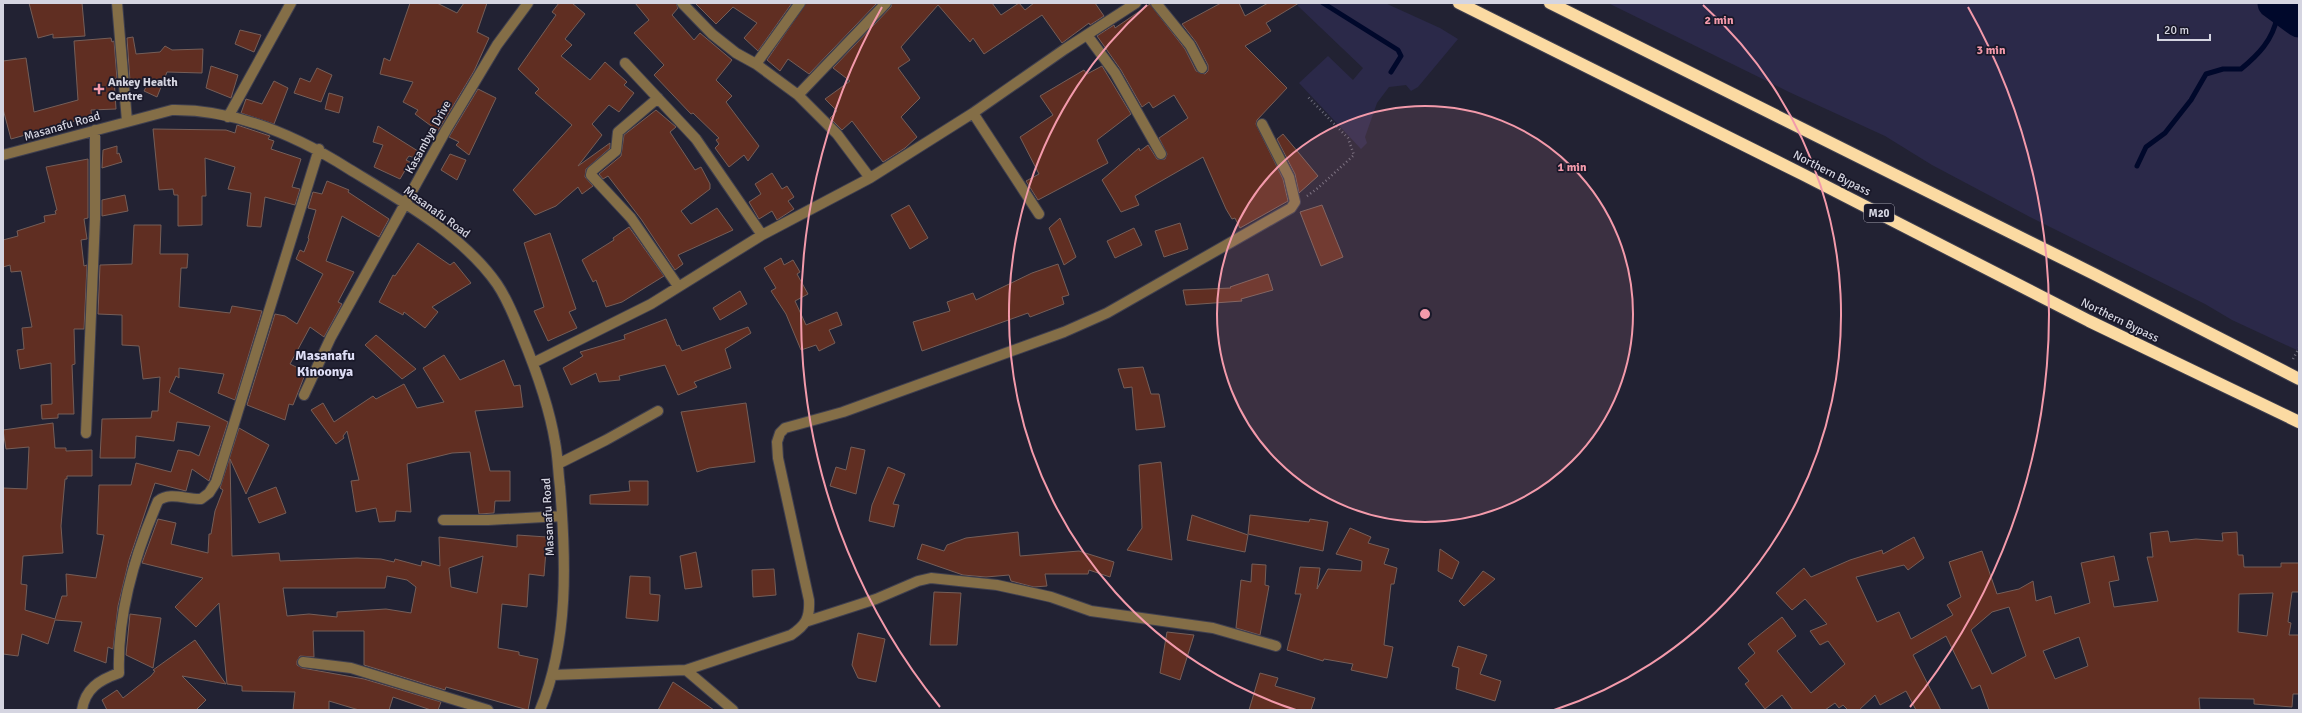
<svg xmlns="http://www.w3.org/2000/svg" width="2302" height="713" font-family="Signika,sans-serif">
<rect width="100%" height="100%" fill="#223"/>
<!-- green -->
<path fill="#2b2949" d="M1298 3H1385L1440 28 1458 39 1418 87 1411 91 1406 85 1389 87 1377 103 1365 137 1367 143 1361 149 1299 83 1328 56 1353 80 1363 68 1298 6Z
M1608 3H2264L2270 8 2272 20 2280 24 2277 3H2299V351L2232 320 2205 304 2030 217 1932 165 1885 136 1789 92Z"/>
<!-- water -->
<path fill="#00082b" d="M2264 3H2277L2280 24H2275C2269 17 2271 10 2264 3Z"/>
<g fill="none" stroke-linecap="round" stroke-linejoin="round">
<!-- stream -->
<path stroke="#00082b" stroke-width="5" d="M1323 3 1398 50 1401 56 1391 72
M2137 166 2146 147 2165 133 2191 100 2206 74 2223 69H2241C2258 55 2273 40 2277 17"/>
<!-- river -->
<path stroke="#00082b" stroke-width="31" d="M2273 3 2299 22"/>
</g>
<!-- building -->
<path fill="#602e22" stroke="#755e58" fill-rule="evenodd" d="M29 3H82L85 36 53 38V34L38 38Z
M410 3H437L457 13 464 3H487L477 32 489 38 474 71 438 131 415 114 418 110 403 102 413 82 380 74 384 58 390 61Z
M559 3H572L585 14 565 39 572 45 561 56 590 80 605 62 627 82 624 85 634 93 619 112 609 105 592 124 602 135 578 166 610 143V148L586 169 585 177 593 186 582 194 578 187 556 206 535 215 513 190 572 125 535 93 539 89 518 69 556 15 552 12Z
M635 3H676L678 8 672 15 694 40 700 33 732 60 716 80 732 96 726 102 759 146 748 161 744 155 729 167 715 148 719 144 716 140 719 138 693 113 691 114 654 75 664 65 634 33 649 20Z
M695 3H792L758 51 744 38 757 23 733 7 716 24Z
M806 3H877L809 74 788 59 780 71 767 60Z
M892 3H992L1001 15 1019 3 1025 10 1034 3H1095L1104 16 1090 25 1089 23 1062 43 1042 15 984 54 973 38 970 42 938 5 901 47 910 60 898 68 920 98 901 117 917 137 905 148 883 162 852 121 842 130 830 118 837 111 825 99 850 81 833 68 891 7Z
M1221 3H1239L1245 16 1268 3H1299L1266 23 1271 31 1245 46 1287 88 1257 120 1256 124 1283 179 1288 201 1240 228 1235 218 1232 219 1226 209 1203 157 1135 196 1139 205 1121 212 1102 180 1139 148 1140 151 1148 145 1157 159H1165L1167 154 1159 138 1188 118 1174 95 1153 108 1149 102 1142 107 1121 70 1097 36 1114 25 1115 28 1150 4 1185 49 1196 71 1205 74 1208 71V65L1196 42 1182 24Z
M240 30 261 35 254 52 235 44Z
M133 37 136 54 160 52 165 46 172 50 203 49 202 73 167 72 157 97 144 91 150 79 130 81 127 38Z
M111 38 112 42 114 41 117 79 114 78 116 109 91 110 92 120 61 122V125L11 139 3 109V61L26 58 34 112 78 100 74 41Z
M211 66 238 75 231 98 206 88Z
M1102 66 1131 114 1097 140 1108 163 1038 200 1026 181 1039 174 1020 137 1053 115 1040 96 1084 70 1087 74Z
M317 68 332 75 321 102 294 93 300 78 310 82Z
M274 81 288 88 274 124 241 113 246 99 262 104Z
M478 89 496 98 469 155 456 145 459 142 449 137Z
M329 93 343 97 339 113 325 109Z
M656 110 676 127 670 132 695 170 701 167 710 184V189L681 211 691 224 717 208 733 230 678 255 683 264 675 270 641 219 608 176 603 179 599 174 621 156 624 135Z
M237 125 270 136 268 139 274 141 271 149 301 159 292 187 300 189 295 205 265 197 261 227 247 226 251 193 228 189 235 167 205 158 206 196H202V225L178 226V195H174L173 189 159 190 153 129 226 130 235 133Z
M378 126 421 153 418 159 409 156 406 160 410 162 400 179 374 167 383 145 373 142Z
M1283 134 1318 176 1299 193 1295 174 1277 139Z
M117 146V154L119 153 122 162 102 168 103 150Z
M450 154 466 160 457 180 441 170Z
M88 159V218L84 219 87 239 81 240 84 266 87 265 84 329H74L75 364 72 365 74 414H58V418L42 419 41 405 52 404 51 363 20 369 17 350 24 349 22 328 32 327 21 271 11 272 10 265 3 267V240L18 236 17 231 45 222 44 216 56 214 55 211 57 210 46 167Z
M772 173 782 189 787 186 794 197 788 201 794 209 777 220 772 211 759 219 749 202 761 194 755 184Z
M327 181 349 190 348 192 389 219 379 237 342 216 326 261 354 272 338 302 342 304 324 337 310 327 290 364 306 372 293 405 289 404 285 420 247 405 275 314 285 316 297 324 323 274 296 259 300 250 304 252 309 239 308 238 316 210 308 208 313 192 322 194Z
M125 195 128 211 102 216V200Z
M909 205 928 238 910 249 891 215Z
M1322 205 1343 257 1321 266 1300 212Z
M1060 218 1076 257 1064 265 1049 228Z
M1180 223 1188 249 1164 257 1155 231Z
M134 225H161L160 254H188L187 268H181L179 307 230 313 232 306 262 311 235 400 218 393 224 374 179 368V378L176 376 169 392 228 422 209 481 192 469 186 491 155 483 129 560 118 606 113 649 108 647 106 663 74 651 82 622 55 620 48 644 22 634 18 656 3 654V488L27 489 29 447 6 449 3 430 53 423 55 448H66V451L92 450V476H67V479H65L61 526 63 553 23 556 21 584 27 585 25 610 55 619 62 596H67L66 574 96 578 104 535 97 534 99 485H131L136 463 171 472 178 450 191 452 199 456 210 426 177 422 174 441 136 436 135 458H100L102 419 151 418 152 411H158L160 377 143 379 139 346 122 345V315L98 314 100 265 132 264Z
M629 227 664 276 622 302 606 307 596 280 593 282 582 260 614 240 613 238Z
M1134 228 1142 245 1115 258 1107 241Z
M550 233 576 309 569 312 577 328 548 341 534 311 544 307 524 243Z
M418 243 450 265 454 262 471 283 432 307 438 312 425 328 404 312 403 315 379 302 393 275 395 276Z
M781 258 784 265 793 260 800 272 797 274 808 294 795 301 806 325 837 312 842 325 829 330 835 343 819 351 816 345 801 350 786 314 771 291 776 288 764 268Z
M1058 264 1069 295 1062 297 1064 304 1030 317 1028 313 922 351 913 322 950 311 947 302 973 293 976 300 1032 273Z
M1268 274 1273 290 1241 299 1242 301 1186 305 1183 290 1231 288 1230 287Z
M740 291 747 304 720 320 713 308Z
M666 319 677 346 679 345 682 351 748 327 751 333 725 349 731 368 694 382 697 387 678 395 665 365 619 376 620 380 599 382 596 373 571 385 563 368 583 356 580 352 625 339 624 335Z
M376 335 416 369 402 379 365 345Z
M444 355 460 380 504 360 514 386 520 385 523 407 475 411 490 471H510V501H495L494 513 479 514 470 452 452 453 407 464 411 512 396 511 395 521 379 522 376 508 356 512 351 481 359 480 347 431 343 436 344 438 336 444 311 410 323 403 334 422 373 396 376 399 404 384 417 408 444 402 423 368Z
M1143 367 1151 394H1159L1165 427 1136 430 1132 387 1124 388 1118 369Z
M746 403 755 462 709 468 697 472 681 412Z
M239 428 269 445 246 494 230 459 232 556 279 553 280 561 357 558 381 559 394 562 395 559 421 566 422 561 440 566 439 537 517 547V535L547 537 544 576 529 574 527 607 502 604 498 648 519 652V655L538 659 528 710 446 687 445 690 364 665V631H313L314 657 300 656 297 661V665L302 668 364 679 441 702 438 710H431L393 697 389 710H359L329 701V710H293L295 692 242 691V686L227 684 219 603 196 627 175 607 203 578 142 563 158 519 176 523 171 544 208 553 209 534H211L215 511 223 490 220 488ZM483 556 477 593 451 587 449 568ZM387 576 407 580 416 587 411 613 386 609 337 612V617L309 614 287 616 283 588H385Z
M851 447 865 450 856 494 830 486 836 467 846 470Z
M1161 462 1172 560 1127 550 1142 528 1139 465Z
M888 467 905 474 893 504 899 505 894 527 869 521 872 505Z
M629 481H648V505L590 504V495L630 491Z
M276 487 286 513 259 523 248 498Z
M1192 515 1248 535 1245 552 1187 540Z
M1250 515 1309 522 1310 519 1328 522 1323 551 1248 534Z
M1350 528 1371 537 1368 543 1389 549 1384 564 1397 568 1394 584H1391L1384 645 1393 647 1387 678 1351 670 1353 664 1324 659 1323 661 1287 650 1301 594H1295L1300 567 1320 568 1317 589 1328 569 1361 571 1362 561 1336 554Z
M2168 531 2170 542 2196 539 2223 541 2222 533 2237 532 2238 555H2243L2244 567H2281V563H2299V592H2292L2288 622 2291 623 2289 635H2299V694H2293L2292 707 2254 704V699L2199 698 2200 710H1989L1980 685 1972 689 1946 636 1913 655 1941 710H1916L1906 691 1880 705 1875 695 1859 710H1848L1843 705 1839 708 1835 703 1825 710H1793L1782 695 1765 709 1745 684 1749 681 1738 668 1755 653 1748 644 1782 617 1796 636 1777 651 1811 693 1845 664 1828 641 1820 645 1810 631 1827 624 1805 599 1792 610 1776 593 1804 568 1811 577 1850 560 1882 550 1883 554 1914 537 1924 558 1908 570 1904 565 1856 577 1877 622 1899 612 1911 639 1953 615 1947 605 1961 597 1949 562 1982 551 1997 594 2019 589 2033 581 2036 601 2051 596 2055 614 2090 603 2081 563 2114 556 2119 580 2109 582 2114 607 2158 601 2147 557H2153L2150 533ZM2273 593 2267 636 2238 632 2239 594ZM2009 607 2026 656 1992 674 1971 630 1992 612ZM2079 637 2088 666 2055 679 2043 651Z
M1018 532 1020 556 1079 551 1114 562 1110 577 1089 570 1088 574H1045L1047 586 1034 587 1011 581 1009 575 986 577 963 575 917 559 922 544 944 551 947 545 966 538Z
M1440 549 1459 562 1452 579 1438 571Z
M696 552 702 587 685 589 680 556Z
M1252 564 1266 565 1265 585 1269 586 1260 635 1236 628 1241 580 1251 582Z
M774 569 776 595 753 597 752 570Z
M1483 571 1495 579 1464 606 1459 601Z
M630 576 650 577V594L660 595 658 621 626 618Z
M934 592 961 593 957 645H930Z
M130 614 161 618 153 668 126 655Z
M1167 632 1194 635 1180 680 1160 673Z
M858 633 885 639 876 682 858 678 852 665Z
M195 640 226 684 182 676 206 700 196 710H107L102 700 117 690 123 698 151 676 155 671 153 670Z
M1458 646 1487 655 1480 674 1501 681 1495 701 1456 689 1459 668 1452 666Z
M1260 673 1278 678 1275 686 1315 698 1311 710H1249Z
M673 682 714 710H658Z"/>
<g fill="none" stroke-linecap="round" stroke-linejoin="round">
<!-- minor casing -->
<g stroke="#3f3f4f" stroke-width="12">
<path id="minor" d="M117 3 127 121
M682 3 712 34 736 53 756 64 798 95 837 134 870 178
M1156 3 1190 45 1202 68
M1087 35 1115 73 1161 154
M625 63 696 139 762 235
M756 64 800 3
M798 95 886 3
M658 98 618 132 616 151 592 171 591 175 631 218 678 286
M973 113 1039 214
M228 117 291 3
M3 155 172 110C235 109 297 136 349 169 400 200 463 235 497 284 508 300 515 319 522 336 536 370 549 405 555 442 558 457 558 472 560 487 566 560 569 641 540 710
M533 363 651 304 762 235 870 178 973 113 1065 49 1136 3
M304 395 331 337 446 130 497 45 528 3
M86 433 95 219V130
M558 464 606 440 658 411
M443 520H488L562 516
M808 621 876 599 918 581 931 578 997 585 1051 597 1091 611 1213 628 1276 646
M303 662 351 668 488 710
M686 670 733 710
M553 675 686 670 791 635C806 625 810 618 809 600L778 458 777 442 780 433 785 428 843 412 1064 332 1107 313 1291 208 1295 202 1289 177 1262 124
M82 710C85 689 99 680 119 673 117 615 135 554 158 501 170 491 187 500 201 499L209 493 216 482 319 149"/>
</g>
<!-- highway casing -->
<g stroke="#3f3f4f" stroke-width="14">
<path id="highway" d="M1459 3 1804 175 2089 321 2299 422
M1550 3 2094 274 2299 379"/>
</g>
<!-- path -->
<path stroke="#6e6e7d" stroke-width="2.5" stroke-dasharray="1 3" stroke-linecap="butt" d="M1307 196 1318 188 1354 155 1348 138 1308 97
M2293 359 2299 348"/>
<!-- minor -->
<use href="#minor" stroke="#846e47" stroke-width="10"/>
<!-- highway -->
<use href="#highway" stroke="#fbdaa2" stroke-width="12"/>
</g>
<!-- distance rings -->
<circle cx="1425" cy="314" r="208" fill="#f39aab" fill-opacity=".12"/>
<g fill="none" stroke="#f39aab" stroke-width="2">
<circle cx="1425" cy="314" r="208"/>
<path d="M1296 710A416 416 0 0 1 1147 5M1703 5A416 416 0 0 1 1554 710"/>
<path d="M940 707A624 624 0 0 1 882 7M1968 7A624 624 0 0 1 1910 707"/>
</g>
<!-- markers -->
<path fill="#f39aab" stroke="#191829" stroke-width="1.5" d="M97 83h4v4h4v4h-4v4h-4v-4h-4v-4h4z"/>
<g text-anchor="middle" stroke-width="3.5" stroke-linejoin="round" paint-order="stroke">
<!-- shield labels -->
<rect fill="#191829" stroke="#9d9caa" stroke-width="1" x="1864" y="204" width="30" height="18" rx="3"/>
<g font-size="11" font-weight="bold" fill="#d5d5e1">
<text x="1879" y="217">M20</text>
</g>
<!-- poi labels -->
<g font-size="12" font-weight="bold" fill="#d5d5e1" stroke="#191829" text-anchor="start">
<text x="108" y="86">Ankey Health<tspan x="108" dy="14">Centre</tspan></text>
</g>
<!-- street labels -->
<g font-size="12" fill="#d5d5e1" stroke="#191829">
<text transform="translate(62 126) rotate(-16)" y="4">Masanafu Road</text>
<text transform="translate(428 137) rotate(-61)" y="4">Kasambya Drive</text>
<text transform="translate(1832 173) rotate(27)" y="4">Northern Bypass</text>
<text transform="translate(437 212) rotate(36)" y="4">Masanafu Road</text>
<text transform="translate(2120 320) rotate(26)" y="4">Northern Bypass</text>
<text transform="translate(548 517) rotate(-93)" y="4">Masanafu Road</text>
</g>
<!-- quarter labels -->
<g font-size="14" font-weight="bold" fill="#dedef6" stroke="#191829">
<text x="325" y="360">Masanafu<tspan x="325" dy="16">Kinoonya</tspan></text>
</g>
</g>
<circle cx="1425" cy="314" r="6" fill="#f39aab" stroke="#191829" stroke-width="2"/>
<g font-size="12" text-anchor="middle" font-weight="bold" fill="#f39aab" stroke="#191829" stroke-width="3.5" stroke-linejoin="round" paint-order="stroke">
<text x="1719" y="24">2 min</text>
<text x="1991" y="54">3 min</text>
<text x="1572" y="171">1 min</text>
</g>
<!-- border -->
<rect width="2302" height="713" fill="none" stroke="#d5d5e1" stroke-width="8"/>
<!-- scale -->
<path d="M2158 34v6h52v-6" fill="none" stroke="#d5d5e1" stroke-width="2"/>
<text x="2164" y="34" font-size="12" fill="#d5d5e1" stroke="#191829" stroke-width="3" paint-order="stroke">20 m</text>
</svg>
